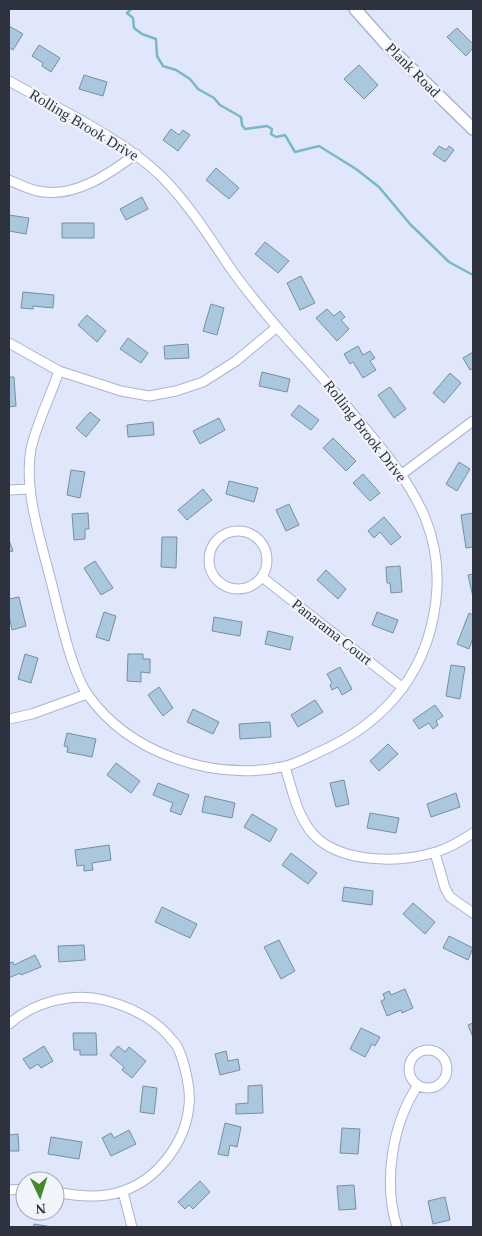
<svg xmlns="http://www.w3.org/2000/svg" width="482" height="1236" font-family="'Times New Roman',serif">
<rect width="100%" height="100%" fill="#e0e7fa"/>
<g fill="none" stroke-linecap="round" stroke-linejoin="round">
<!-- stream -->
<path stroke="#7ab8c8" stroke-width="2.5" d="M131 9 127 13 133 18 134 28 142 34 156 39 157 56 163 66 176 70 190 79 198 89 214 98 220 105 241 117 242 125 245 129 267 126 272 129 271 134 276 137 285 135 295 152 319 146 356 169 379 187 410 224 449 262 473 275"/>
</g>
<!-- building -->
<path fill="#abc7de" stroke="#748fa5" d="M9 26 23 34 13 50 9 47Z
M457 28 473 44V48L466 56 447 37Z
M39 45 60 58 51 72 42 66 43 63 32 56Z
M359 65 378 85 364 99 344 79Z
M84 75 107 82 103 96 79 89Z
M171 129 179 135 183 130 190 135 178 151 163 140Z
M439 146 446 150 449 146 454 150 445 162 433 154Z
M216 168 239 188 229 199 206 180Z
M142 197 148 209 126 220 120 209Z
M9 215 29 218 26 234 9 231Z
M62 223H94V238H62Z
M265 242 289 261 278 273 255 254Z
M301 276 315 303 300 310 287 283Z
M23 292 54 295 53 308 33 306V309L21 308Z
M211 304 224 308 217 335 203 331Z
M327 309 334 316 340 311 345 317 341 320 349 329 337 341 316 318Z
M87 315 106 331 97 342 78 325Z
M128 338 148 353 141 363 120 349Z
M188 344 189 358 165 359 164 346Z
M358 346 363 355 370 351 375 358 370 361 376 370 363 378 353 362 350 364 344 354Z
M473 352V368L470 370 463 358Z
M262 372 290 379 287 392 259 386Z
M450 373 461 383 444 403 433 393Z
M9 377H14L16 406 9 407Z
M390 387 406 409 394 418 378 395Z
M299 405 319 420 311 430 291 415Z
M90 412 100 420 86 437 76 428Z
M219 418 225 430 200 444 193 431Z
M153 422 154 435 128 437 127 425Z
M333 438 356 461 346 471 323 448Z
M459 462 470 469 457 491 446 484Z
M71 470 85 472 80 498 67 495Z
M363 474 380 493 370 501 353 483Z
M229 481 258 488 254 502 226 494Z
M203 489 212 500 187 520 178 510Z
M289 504 299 525 286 531 276 510Z
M88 513 89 529H85V539L74 540 72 514Z
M473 513V547L466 548 461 515Z
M384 517 401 537 391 545 380 532 374 538 368 531Z
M162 537H177L176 568 161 567Z
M9 540 13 551 9 552Z
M95 561 113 588 101 595 84 568Z
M400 566 402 592 391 593 390 583H387L386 567Z
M326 570 346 589 338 599 317 580Z
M473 574V597L468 575Z
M19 597 26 626 12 630 9 615V599Z
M104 612 116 616 109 641 96 637Z
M377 612 398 620 393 633 372 625Z
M469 613 473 615V638L469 649 457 644Z
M214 617 242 622 240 636 212 631Z
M268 631 293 637 290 650 265 644Z
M25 654 38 658 31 683 18 679Z
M128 654H143V659H150V673L141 672V682L127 681Z
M451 665 465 667 460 699 446 696Z
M340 667 352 689 342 695 338 687 332 690 330 685 332 683 327 674Z
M159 687 173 708 163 716 148 695Z
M315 700 323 712 298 727 291 715Z
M435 705 443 716 436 721 438 725 433 729 429 723 419 729 413 720Z
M193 709 219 722 213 734 187 722Z
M270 722 271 737 240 739 239 724Z
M67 733 96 739 92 757 67 752 68 747 64 746Z
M388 744 398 754 379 771 370 761Z
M116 763 140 781 131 793 107 775Z
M344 780 349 804 336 807 330 783Z
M158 783 189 795 181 815 170 811 173 803 153 795Z
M456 793 460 807 431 817 427 804Z
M205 796 235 803 232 818 202 812Z
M370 813 399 818 396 833 367 828Z
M252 814 277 829 270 842 244 827Z
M109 845 111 860 92 863 93 870 84 871V865L77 866 75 850Z
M291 853 317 873 308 884 282 865Z
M344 887 373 891 372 905 342 901Z
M413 903 435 922 425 934 403 914Z
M162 907 197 924 190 938 155 922Z
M449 936 473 948 468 960 443 948Z
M279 940 295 971 281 979 264 947Z
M84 945 85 960 59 962 58 946Z
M35 955 41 967 21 975 20 973 9 978V963L13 962 14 965Z
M405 989 413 1008 402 1013 401 1010 387 1016 381 1001 385 999 383 994 389 991 391 995Z
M473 1023V1034L472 1035 468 1025Z
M361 1028 380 1037 375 1046 372 1044 365 1057 350 1049Z
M73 1033H96L97 1055H80V1050H74Z
M44 1046 53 1061 41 1068 38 1064 30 1069 23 1059Z
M118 1046 125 1052 129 1047 146 1061 132 1078 122 1070 124 1067 110 1055Z
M226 1051 228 1061 238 1059 240 1070 220 1075 215 1054Z
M262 1085 263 1113 236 1114V1104L248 1103V1086Z
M143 1086 157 1088 154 1114 140 1112Z
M225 1123 241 1127 237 1147 230 1145 228 1156 218 1154Z
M342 1128 360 1129 358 1154 340 1153Z
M129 1130 136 1144 111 1156 102 1138 111 1133 114 1138Z
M18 1134 19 1151H9V1135Z
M51 1137 82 1142 79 1159 48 1154Z
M200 1181 210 1192 193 1209 189 1205 185 1209 178 1202Z
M354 1185 356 1209 339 1210 337 1186Z
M445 1197 450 1220 433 1224 428 1201Z
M34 1224 52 1227H33Z"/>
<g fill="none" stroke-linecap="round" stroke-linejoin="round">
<!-- minor casing -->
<g stroke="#a9b4d2" stroke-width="11">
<path id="minor" d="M9 81C59 109 120 137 161 176 188 203 208 235 229 266 247 292 269 318 290 342 314 368 337 394 359 421 385 452 411 483 426 520 434 541 438 565 437 587 433 666 389 722 317 753 306 758 294 765 282 767 213 781 130 754 88 695 72 673 60 617 53 589 43 547 23 492 31 449 36 425 51 395 59 371
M9 180C18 184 28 189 38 191 74 199 109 174 136 154
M9 343 59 371 121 391 149 396 176 391 203 382 236 361 277 327
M402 474 473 421
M9 490 30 489
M209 560a29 29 0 1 1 58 0a29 29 0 1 1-58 0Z
M262 577 403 688
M9 719 32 714 87 694
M285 767C292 789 297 816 313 834 340 864 400 863 436 852 450 848 461 841 473 833
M435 853 445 888 450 897 473 913
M9 1024C34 1002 72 992 104 1000 128 1006 150 1016 167 1034 170 1038 174 1042 177 1046 184 1060 191 1089 189 1105 186 1142 158 1179 123 1191 102 1199 77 1196 55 1192
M409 1069a19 19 0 1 1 38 0a19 19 0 1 1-38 0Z
M9 1190 25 1189
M123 1192 132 1227
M397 1227C383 1182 392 1124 418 1085"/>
</g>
<!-- tertiary casing -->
<g stroke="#a9b4d2" stroke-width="14">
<path id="tertiary" d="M355 9 387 45 473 129"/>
</g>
<!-- minor -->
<use href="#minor" stroke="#fff" stroke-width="9"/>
<!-- tertiary -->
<use href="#tertiary" stroke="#fff" stroke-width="11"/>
</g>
<g text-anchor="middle" stroke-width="4.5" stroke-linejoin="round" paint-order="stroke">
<!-- street labels -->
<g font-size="15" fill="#2e323e" stroke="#f2f4fb">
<text transform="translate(413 70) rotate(45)" y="5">Plank Road</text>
<text transform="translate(84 125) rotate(31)" y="5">Rolling Brook Drive</text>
<text transform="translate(365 431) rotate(52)" y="5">Rolling Brook Drive</text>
<text transform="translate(332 632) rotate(38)" y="5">Panarama Court</text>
</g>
</g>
<!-- border -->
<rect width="482" height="1236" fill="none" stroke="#2e323e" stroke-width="20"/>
<!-- north arrow -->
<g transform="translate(40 1196) rotate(176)"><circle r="24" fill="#f2f4fb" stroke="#a4a6af"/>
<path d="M0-4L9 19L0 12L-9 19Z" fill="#46892d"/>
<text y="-8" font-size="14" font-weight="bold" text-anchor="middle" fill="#2e323e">N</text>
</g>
</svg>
